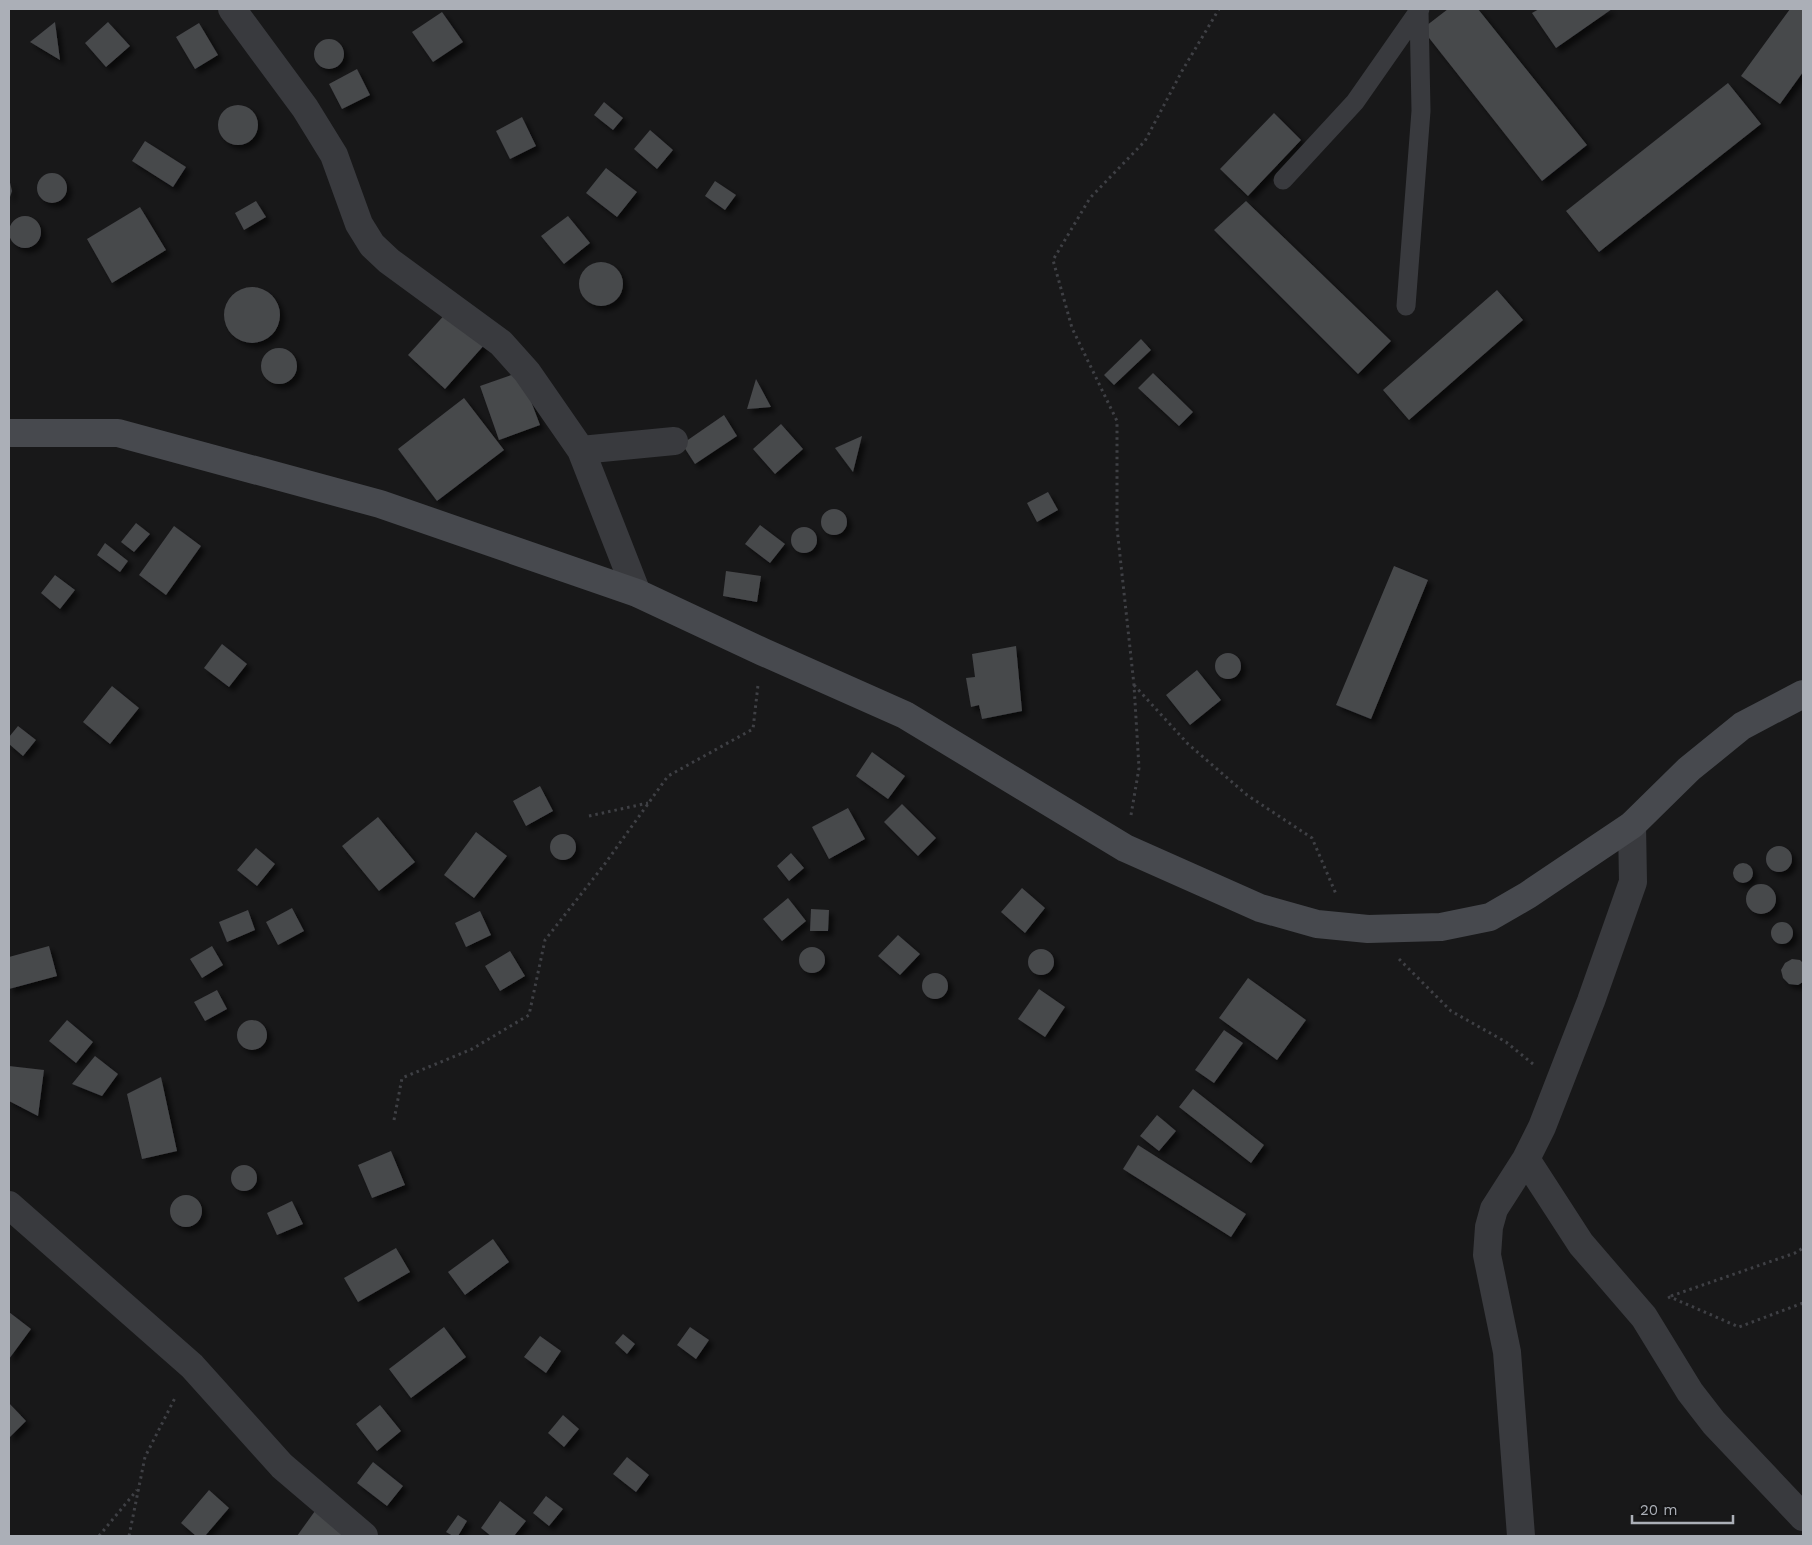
<svg xmlns="http://www.w3.org/2000/svg" width="1812" height="1545" font-family="'Work Sans',sans-serif">
<defs>
<filter id="shadow"><feDropShadow dx="4.5" dy="4.5" stdDeviation="2.5" flood-color="#0009"/></filter>
</defs>
<rect width="100%" height="100%" fill="#181819"/>
<!-- building -->
<path fill="#47484b" filter="url(#shadow)" d="M1448 9H1478L1587 145 1542 181 1422 29Z
M1539 9H1612L1556 48 1532 13Z
M1790 9H1803V72L1780 104 1741 76Z
M442 12 463 42 433 62 412 32Z
M55 22 60 60 30 42Z
M108 22 130 46 106 67 85 43Z
M199 23 218 55 195 69 176 37Z
M314 54a15 15 0 1 1 30 0a15 15 0 1 1-30 0Z
M357 69 370 95 342 109 329 84Z
M1728 83 1761 124 1599 252 1566 211Z
M604 102 623 118 613 130 594 115Z
M218 125a20 20 0 1 1 40 0a20 20 0 1 1-40 0Z
M1274 113 1301 140 1248 196 1220 169Z
M522 117 536 146 510 159 496 131Z
M650 130 673 150 657 169 634 149Z
M145 141 186 167 173 187 132 161Z
M606 168 637 192 617 217 586 193Z
M37 188a15 15 0 1 1 30 0a15 15 0 1 1-30 0Z
M9 178 12 191 9 200Z
M715 181 736 195 725 210 705 196Z
M256 201 266 217 244 230 235 213Z
M1246 201 1391 341 1358 374 1214 230Z
M140 207 166 250 112 283 87 239Z
M568 216 590 243 564 264 541 236Z
M9 232a16 16 0 1 1 32 0a16 16 0 1 1-32 0Z
M579 284a22 22 0 1 1 44 0a22 22 0 1 1-44 0Z
M224 315a28 28 0 1 1 56 0a28 28 0 1 1-56 0Z
M1497 290 1523 320 1409 420 1383 390Z
M449 310 486 343 445 389 408 355Z
M1141 339 1151 350 1114 385 1104 375Z
M261 366a18 18 0 1 1 36 0a18 18 0 1 1-36 0Z
M520 372 540 425 499 440 480 386Z
M1153 373 1193 412 1179 426 1138 388Z
M756 379 771 407 747 409Z
M464 398 504 450 437 501 398 449Z
M724 415 737 436 695 464 682 444Z
M781 424 803 449 775 474 753 449Z
M862 436 853 472 835 448Z
M1048 492 1058 510 1037 522 1027 503Z
M821 522a13 13 0 1 1 26 0a13 13 0 1 1-26 0Z
M136 523 150 534 134 552 121 542Z
M760 525 785 544 770 563 745 544Z
M174 526 201 546 166 595 139 575Z
M791 540a13 13 0 1 1 26 0a13 13 0 1 1-26 0Z
M105 543 128 561 120 572 97 555Z
M1394 566 1428 580 1371 719 1336 705Z
M726 571 761 576 757 602 723 596Z
M55 575 75 590 60 609 41 593Z
M222 644 247 664 229 687 204 668Z
M1016 646 1022 711 982 719 979 705 971 707 966 678 975 677 972 654Z
M1215 666a13 13 0 1 1 26 0a13 13 0 1 1-26 0Z
M1197 670 1221 700 1190 725 1166 695Z
M112 686 139 708 110 744 83 722Z
M18 726 36 740 23 756 9 744V737Z
M872 752 905 776 888 799 856 776Z
M540 786 553 811 526 826 513 801Z
M902 804 936 838 918 856 884 822Z
M848 808 865 839 829 859 812 827Z
M378 817 415 862 379 891 342 846Z
M476 832 507 856 474 898 444 875Z
M550 847a13 13 0 1 1 26 0a13 13 0 1 1-26 0Z
M1766 859a13 13 0 1 1 26 0a13 13 0 1 1-26 0Z
M256 848 275 864 257 886 237 870Z
M791 853 804 868 789 881 777 866Z
M1733 873a10 10 0 1 1 20 0a10 10 0 1 1-20 0Z
M1746 899a15 15 0 1 1 30 0a15 15 0 1 1-30 0Z
M1022 888 1045 908 1025 933 1001 912Z
M788 898 806 921 782 941 763 919Z
M292 908 304 931 278 945 266 922Z
M811 909 829 910 828 931H810Z
M248 910 255 930 227 942 219 922Z
M480 911 491 935 466 947 455 923Z
M1771 933a11 11 0 1 1 22 0a11 11 0 1 1-22 0Z
M898 935 920 954 900 975 878 956Z
M49 946 57 976 9 989V957Z
M212 946 223 965 202 978 190 959Z
M799 960a13 13 0 1 1 26 0a13 13 0 1 1-26 0Z
M1028 962a13 13 0 1 1 26 0a13 13 0 1 1-26 0Z
M510 951 525 976 500 991 485 966Z
M1792 959 1800 960 1803 963V982L1798 985 1789 984 1783 978 1781 970 1785 963Z
M922 986a13 13 0 1 1 26 0a13 13 0 1 1-26 0Z
M1248 978 1306 1020 1277 1060 1219 1018Z
M1039 989 1065 1007 1045 1037 1018 1019Z
M217 990 227 1009 205 1021 194 1002Z
M237 1035a15 15 0 1 1 30 0a15 15 0 1 1-30 0Z
M67 1020 93 1042 76 1063 49 1041Z
M1224 1030 1243 1043 1214 1083 1195 1070Z
M95 1056 118 1074 102 1096 72 1084Z
M9 1066 44 1070 38 1116 9 1101Z
M161 1077 177 1151 142 1159 127 1094Z
M1193 1089 1264 1145 1251 1163 1179 1107Z
M1157 1115 1176 1131 1159 1151 1140 1136Z
M1138 1145 1246 1214 1231 1237 1123 1169Z
M391 1151 405 1185 372 1198 358 1165Z
M231 1178a13 13 0 1 1 26 0a13 13 0 1 1-26 0Z
M170 1211a16 16 0 1 1 32 0a16 16 0 1 1-32 0Z
M292 1201 303 1224 277 1235 267 1213Z
M493 1239 509 1262 465 1295 448 1272Z
M396 1248 410 1272 358 1302 344 1278Z
M9 1312 31 1329 9 1359Z
M444 1327 466 1357 411 1398 389 1369Z
M690 1327 709 1340 696 1359 677 1345Z
M623 1334 635 1344 627 1354 615 1343Z
M540 1336 561 1351 546 1373 524 1357Z
M9 1403 26 1421 9 1438Z
M380 1405 401 1431 377 1451 356 1424Z
M563 1415 579 1429 564 1447 548 1433Z
M627 1457 649 1475 636 1492 613 1474Z
M373 1462 403 1486 387 1506 357 1483Z
M209 1490 229 1508 205 1536H196L181 1523Z
M546 1496 563 1509 549 1526 533 1513Z
M500 1501 526 1521 514 1536H491L481 1528Z
M320 1504 350 1536H297Z
M458 1515 467 1521 458 1536H453L446 1532Z"/>
<g fill="none" stroke-linecap="round" stroke-linejoin="round">
<!-- path -->
<path stroke="#3f4045" stroke-width="3" stroke-dasharray="2.5 4" stroke-linecap="butt" d="M1134 685 1188 744 1247 795 1312 838 1336 894
M1131 815 1139 768 1134 685 1117 528V421L1072 328 1053 260 1090 198 1145 141 1182 71 1219 9
M589 816 648 803
M1399 959 1451 1011 1506 1042 1533 1064
M394 1120 402 1078 472 1049 529 1015 545 940 604 865 668 776 753 729 758 685
M1671 1296 1795 1253 1803 1248
M1668 1298 1670 1297 1739 1327 1803 1303
M99 1536 137 1490
M129 1536 145 1457 176 1396"/>
<!-- lane -->
<path stroke="#393a3e" stroke-width="19" d="M1283 180 1355 102 1420 9
M1406 306 1421 111 1419 10"/>
<!-- street -->
<path stroke="#393a3e" stroke-width="28" d="M232 9 305 108 334 155 359 224 372 245 389 261 501 343 527 372 581 450 637 593
M581 450 674 441
M1526 1159 1581 1244 1644 1317 1690 1392 1714 1423 1803 1517
M9 1205 192 1366 282 1466 364 1536
M1521 1536 1507 1352 1487 1255 1489 1227 1494 1209 1526 1159 1542 1127 1591 1001 1633 882 1632 825"/>
<!-- secondary -->
<path stroke="#47494e" stroke-width="28" d="M9 433H118L380 504 637 593 763 652 905 715 1125 848 1260 908 1317 924 1368 929 1441 927 1490 917 1528 895 1632 825 1689 769 1742 726 1803 694"/>
</g>
<!-- border -->
<rect width="1812" height="1545" fill="none" stroke="#abafb7" stroke-width="20"/>
<!-- scale -->
<path d="M1632 1515v8h101v-8" fill="none" stroke="#abafb7" stroke-width="2.5"/>
<text x="1640" y="1515" font-size="15" fill="#abafb7" stroke="#131314" stroke-width="4" paint-order="stroke">20 m</text>
</svg>
